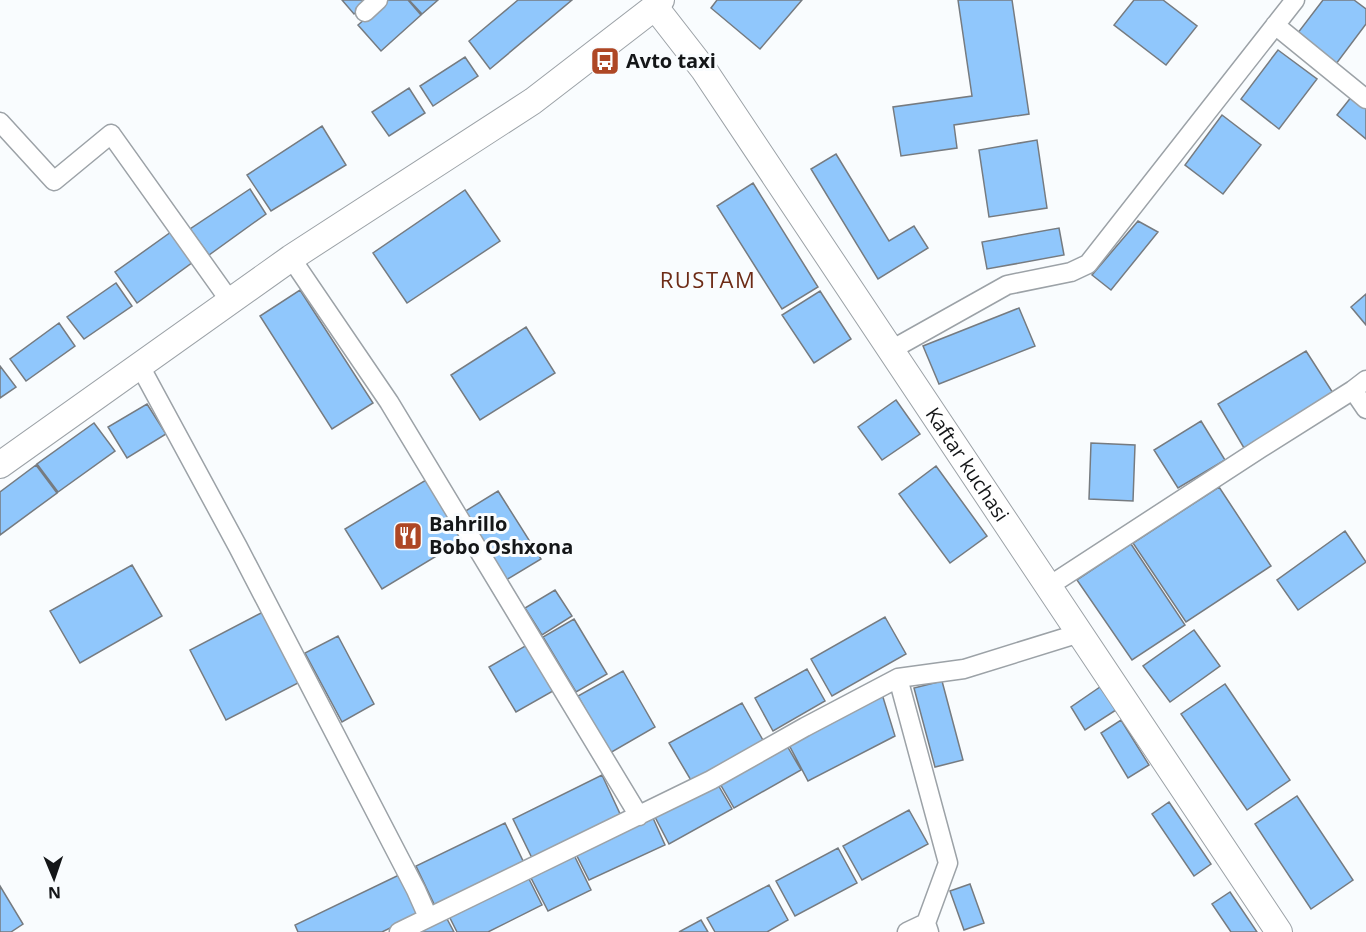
<svg xmlns="http://www.w3.org/2000/svg" width="1366" height="932" font-family="'Open Sans',sans-serif">
<rect width="100%" height="100%" fill="#f9fcfe"/>
<!-- building -->
<path fill="#90c7fc" stroke="#767b80" stroke-width="1.5" d="M342 0H370L354 14Z
M387 0H408L421 15 381 51 358 25Z
M409 0H438L422 14Z
M518 0H572L490 69 469 41Z
M717 0H802L760 49 711 8Z
M958 0H1012L1029 114 954 125 957 148 901 156 893 107 972 96Z
M1134 0H1163L1197 26 1166 65 1114 25Z
M1323 0H1354L1366 9V24L1336 64 1297 34Z
M1278 50 1317 79 1279 129 1241 99Z
M465 57 478 76 433 106 420 86Z
M409 88 425 113 389 136 372 112Z
M1352 96 1366 108V139L1337 115Z
M1222 115 1261 145 1223 194 1185 165Z
M322 126 346 165 271 211 247 175Z
M1037 140 1047 208 989 217 979 150Z
M836 154 889 241 914 226 928 248 878 279 811 169Z
M753 183 818 287 782 309 717 206Z
M250 189 266 214 209 255 190 229Z
M465 190 500 241 407 303 373 253Z
M1138 221 1158 232 1111 290 1092 275Z
M1059 228 1064 255 987 269 982 242Z
M171 232 193 262 137 303 115 272Z
M116 283 132 306 84 339 67 317Z
M300 290 373 403 332 429 260 316Z
M820 291 851 339 814 363 782 315Z
M1366 294V325L1351 307Z
M1019 308 1035 346 939 384 923 346Z
M59 323 75 346 26 381 10 359Z
M526 327 555 373 480 420 451 375Z
M1306 351 1333 393 1244 448 1218 404Z
M0 366 16 387 0 398Z
M896 400 920 434 882 460 858 427Z
M147 404 166 434 127 458 108 427Z
M1201 421 1225 460 1178 488 1154 450Z
M94 423 115 451 58 492 37 464Z
M1091 443 1135 445 1133 501 1089 499Z
M36 465 57 493 0 535V492Z
M936 466 987 536 950 563 899 494Z
M426 480 463 540 382 589 345 529Z
M1219 487 1271 566 1186 622 1133 543Z
M498 491 541 559 506 580 464 512Z
M1345 531 1366 562 1298 610 1277 580Z
M1131 544 1185 625 1132 660 1077 580Z
M132 565 162 616 80 663 50 611Z
M555 590 572 616 542 635 525 608Z
M263 612 300 682 226 720 190 650Z
M885 617 906 654 832 696 811 659Z
M574 619 607 674 576 692 543 637Z
M1194 630 1220 666 1170 702 1143 666Z
M338 636 374 704 342 722 305 653Z
M527 645 553 691 516 712 489 667Z
M807 669 825 701 773 731 755 698Z
M623 671 655 727 610 753 578 696Z
M942 681 963 760 935 767 914 688Z
M1225 684 1290 780 1247 810 1181 714Z
M1100 687 1116 710 1085 730 1071 707Z
M882 694 895 736 808 781 788 743Z
M742 703 764 742 692 782 669 743Z
M1121 720 1149 765 1128 778 1101 733Z
M786 744 801 770 734 808 719 782Z
M602 775 621 816 532 858 513 819Z
M717 783 732 809 669 844 655 817Z
M1297 796 1353 880 1311 909 1255 824Z
M1169 802 1211 864 1194 876 1152 814Z
M909 810 928 844 862 880 843 846Z
M653 818 665 845 589 880 576 854Z
M505 823 524 863 435 906 416 866Z
M838 848 857 883 795 916 776 881Z
M574 855 591 890 548 911 530 876Z
M401 874 421 913 382 932H298L295 925Z
M528 877 542 905 488 932H457L449 916Z
M970 884 984 923 964 930 950 891Z
M769 885 788 920 767 932H715L707 918Z
M0 886 23 924 11 932H0Z
M1230 892 1257 932H1231L1212 904Z
M446 917 454 932H417Z
M701 920 708 932H679Z"/>
<g fill="none" stroke-linecap="round" stroke-linejoin="round">
<!-- street casing -->
<g stroke="#9ca2a7" stroke-width="21">
<path id="street" d="M365 12 378 0
M1275 25 1366 99
M0 122 54 181 111 134 230 301
M291 258 389 402 639 816
M891 350 1007 285 1071 272 1088 264 1295 0
M140 366 238 547 416 890 428 917
M1353 390 1366 409
M1049 586 1261 448 1353 390 1366 380
M898 678 948 863 926 923 929 932
M399 932 711 780 805 727 898 678 964 669 1080 633
M907 932 926 923"/>
</g>
<!-- secondary casing -->
<g stroke="#9ca2a7" stroke-width="28">
<g id="secondary">
<path id="s1" d="M655 7 704 70 1279 932"/>
<path d="M0 465 291 258 533 101 655 7 661 0"/>
</g>
</g>
<!-- street -->
<use href="#street" stroke="#fff" stroke-width="18"/>
<!-- secondary -->
<use href="#secondary" stroke="#fff" stroke-width="26"/>
</g>
<!-- icons -->
<defs>
<g id="bus-square" transform="scale(1.5)"><rect x="-9" y="-9" width="18" height="18" rx="4" fill="#ae4725" stroke="#f9fcfe"/><path d="M-5-6H5V4H4V6H2V4H-2V6H-4V4H-5ZM-3.5-4V0h7V-4ZM-3.5 1.2v1.5H-2V1.2ZM2 1.2v1.5H3.5V1.2Z" fill="#fff"/></g>
<g id="restaurant-square" transform="scale(1.5)"><rect x="-9" y="-9" width="18" height="18" rx="4" fill="#ae4725" stroke="#f9fcfe"/><path d="M-5-6h1v4h1v-4h1v4h1v-4h1v5L-1.5 .5V6h-2V.5L-5-1ZM5-6V6H3V1.5H1.5Q1.5-4 5-6Z" fill="#fff"/></g>
</defs>
<g fill-rule="evenodd">
<use href="#bus-square" x="605" y="61"/>
<use href="#restaurant-square" x="408" y="536"/>
</g>
<g text-anchor="middle" stroke-width="6" stroke-linejoin="round" paint-order="stroke">
<!-- poi labels -->
<g font-size="20" font-weight="bold" fill="#141618" stroke="#f9fcfe" text-anchor="start">
<text x="626" y="68">Avto taxi</text>
<text x="429" y="531">Bahrillo<tspan x="429" dy="23">Bobo Oshxona</tspan></text>
</g>
<!-- street labels -->
<g font-size="20" fill="#141618" stroke="#f9fcfe">
<text dy="7" stroke="none"><textPath href="#s1" startOffset="554">Kaftar kuchasi</textPath></text>
</g>
<!-- quarter labels -->
<g font-size="22" letter-spacing="1.5" fill="#6d2b16" stroke="#f9fcfe">
<text x="708" y="288">RUSTAM</text>
</g>
</g>
<!-- north arrow -->
<g transform="translate(54 878) rotate(178)" stroke="#f9fcfe" stroke-width="4.5" paint-order="stroke">
<path d="M0-4.5L10 22L0 15L-10 22Z" fill="#141618"/>
<text y="-9" font-size="16" font-weight="bold" text-anchor="middle" fill="#141618">N</text>
</g>
</svg>
